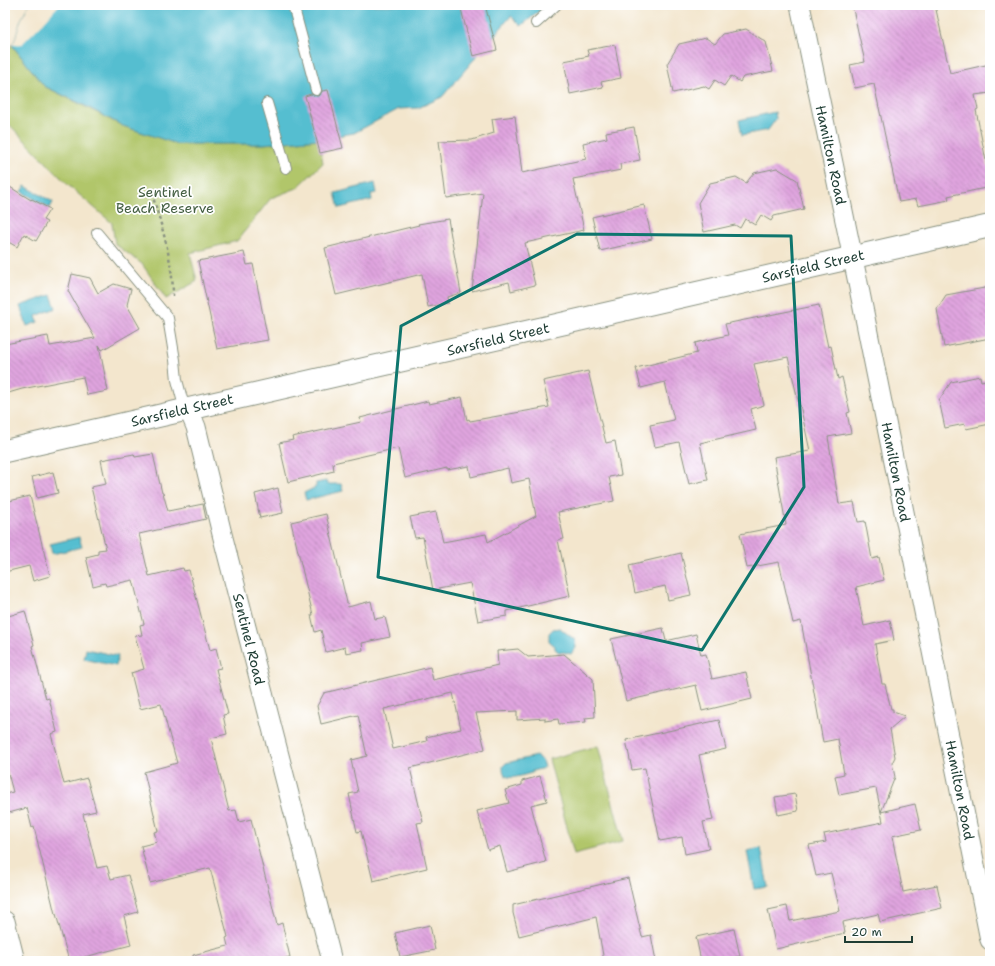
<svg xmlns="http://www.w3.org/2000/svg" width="995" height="966" font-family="'Shantell Sans',sans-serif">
<defs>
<pattern id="building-back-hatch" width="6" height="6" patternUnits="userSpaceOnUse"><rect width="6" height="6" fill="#e0a4df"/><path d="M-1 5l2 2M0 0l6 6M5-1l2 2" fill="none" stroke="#b587b6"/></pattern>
</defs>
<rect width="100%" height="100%" fill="#fff"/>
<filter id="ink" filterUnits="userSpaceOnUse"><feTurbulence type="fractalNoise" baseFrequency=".025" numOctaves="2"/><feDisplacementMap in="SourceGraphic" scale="8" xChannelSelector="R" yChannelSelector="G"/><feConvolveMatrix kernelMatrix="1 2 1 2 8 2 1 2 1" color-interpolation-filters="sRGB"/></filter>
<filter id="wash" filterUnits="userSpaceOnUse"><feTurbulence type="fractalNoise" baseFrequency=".012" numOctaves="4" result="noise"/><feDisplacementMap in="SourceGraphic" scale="16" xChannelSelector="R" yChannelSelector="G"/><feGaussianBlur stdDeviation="0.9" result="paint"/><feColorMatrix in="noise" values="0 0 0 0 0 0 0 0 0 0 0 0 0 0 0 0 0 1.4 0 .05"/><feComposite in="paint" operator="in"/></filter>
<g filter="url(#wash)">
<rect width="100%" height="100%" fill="#f3e6cd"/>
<!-- park -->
<path fill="#b1c66a" stroke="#68824f" d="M12 45 44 86 123 126 177 144H263L319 139 323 163 297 188 271 198 237 241 190 253 197 281 166 299 142 264 115 244 112 223 68 185 5 120V51Z
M598 746 623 841 574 854 549 759Z"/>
<!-- water -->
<path fill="#54bed0" stroke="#3a7e82" d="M29 5H547L521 26 511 16 442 97 418 108 399 109 354 133 319 139 263 144H177L123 126 84 105 44 86 12 45 15 40 21 20Z
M775 112 776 119 768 130 742 135 739 120Z
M375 183 377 193 371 194 372 200 339 208 335 193Z
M25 186 53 202 50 208 22 192Z
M51 295 56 308 36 316 38 322 27 326 20 306Z
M326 481 327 484H341L343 491 306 500 304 493 316 487V483Z
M79 537 82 547 52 554 50 544Z
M560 628 575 640 576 648 571 654 563 652 560 653 555 649V646L549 641V633L553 629Z
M86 649 118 656 116 666 84 659Z
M536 756 542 760 544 768 532 771V773C521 775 502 785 503 766L506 763Z
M761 848 768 887 754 889 747 851Z"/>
<!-- pier -->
<path fill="#f3e6cd" d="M29 5H59L44 22 22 44 12 45 15 40 21 20Z"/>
<g id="blocks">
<!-- building -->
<path fill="url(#building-back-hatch)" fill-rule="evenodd" d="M460 5H485L497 50 473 56Z
M852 5H935L950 73 990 64V93L975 95 978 109 976 110 987 166H990V187L948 196 949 200 918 206 916 199 899 202 874 84 855 88 850 65 865 62Z
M746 29 766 42 773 71 743 77 740 82 731 76 724 86 715 80 709 89 704 86 673 93 667 64 679 44 706 38 715 44 723 34Z
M615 45 621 78 601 82 603 87 570 94 564 61 589 56 587 50Z
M328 90 343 148 320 153 305 96 311 94 317 96 320 95 322 91Z
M515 116 522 173 586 159 583 143 607 138 606 132 634 127 640 160 620 164 621 170 573 179 584 230 525 243 535 285 511 291 509 282 472 291 483 193 446 198 439 141 472 140 494 133 492 119Z
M777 168 797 180 804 209 774 216 771 221 761 215 755 225 745 219 740 228 735 225 704 232 698 203 710 183 736 177 746 183 754 173Z
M5 184 31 200 32 199 50 209 43 220 47 222 36 241 24 234 17 247 5 240Z
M644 205 652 239 600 251 592 217Z
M448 219 461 293 447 297 448 303 428 307 422 274 336 295 325 248 419 225 418 224Z
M244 252 247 265 253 264 268 340 217 349 198 261Z
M72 274 90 278 98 293 114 284 131 289 127 305 140 328 102 350 99 345 108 391 87 395 83 377 22 389 5 394V344L48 336 50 346 95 338 68 291Z
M990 287V338L944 347 937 309 946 295Z
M819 305 828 347 831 346 838 379 842 377 850 412 847 413 851 433 828 437 839 504 854 502 858 522 865 521 872 559 879 557 884 580 856 587 864 626 890 620 894 640 875 644 882 684H885L891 709H893V712L905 716 890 729 895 757 892 763 895 777 881 812 915 804 921 830 892 836 903 892 937 885 942 908 880 922 878 914 843 922 845 933 776 949 768 910 787 906 790 921 840 911 831 873 816 876 809 845 826 842 824 834 883 822 876 788 839 795 835 776 844 774 838 739 823 742 801 621 793 623 779 562 747 568 740 534 786 525 774 457 810 451 800 405H799L788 357 754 364 764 405 751 409 756 430 700 443 708 480 689 484 679 442 655 447 650 425 674 420 665 382 641 388 636 368 697 353 695 343 728 335 725 324Z
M588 371 606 443 615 441 621 475 609 477 614 501 558 512 564 539 558 540 570 596 507 611V616L478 621 470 583 433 590 423 537 415 538 410 517 436 512 443 542 486 534 488 542 536 516 529 479 511 483 508 468 471 477 469 466 447 470V468L405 478 398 448 333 463 334 471 288 482 279 443 293 440 292 437 361 422 360 418 428 401 429 404 462 397 467 420 469 419 470 421 549 407 543 381Z
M980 376 981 381 990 379V424L966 429 965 424 945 428 939 400 951 382Z
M134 454 135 457 153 454 162 493H163L168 511 203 504 206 519 139 534 149 576 183 568 184 571 189 570 210 650 216 648 221 668 216 669 228 714 223 715 227 734 211 738 229 811 236 810 239 822 251 819 277 925 282 923 290 957 273 961H194L193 955 228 946 226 938 228 937 210 868 150 883 141 846 157 842 154 832 158 831 144 772 177 763 161 704 140 709 131 673 144 669 135 636 142 635 140 625 144 624 133 580 106 586 105 583 93 586 86 557 98 554V550L106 549 91 487 106 484 101 460Z
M53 472 58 493 37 498 32 477Z
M278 488 283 513 260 518 255 494Z
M30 496 50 576 33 581 29 566 5 572V502Z
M326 514 348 607 371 601 375 619 385 617 390 637 362 643 363 650 346 653 345 647 326 652 321 630 315 632 311 615H313L291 522Z
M681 553 691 595 668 600 665 586 635 593 629 565Z
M25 611 34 645 32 646 46 699 49 698 57 732 51 734 64 784 87 778 96 811 83 814 97 868 107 866 111 879 128 875 138 912 124 916 131 945 69 961 56 914H55L34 827 32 828 27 808 5 814V794L13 792 5 762V617Z
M663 628 666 641 696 634 701 655 706 654 712 679 746 672 752 699 702 711 696 685 626 701 611 639Z
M518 649 528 657 564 654 593 679 595 717 585 718 586 722 559 724 558 719 545 721V718L517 720V711L476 713 485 749 410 768 423 822 417 823 427 868 373 881 361 831 357 832 349 794 358 792 351 760 367 756 358 715 321 724 317 706 324 693 430 667 433 680 498 665 497 651ZM453 693 461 729 426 737 427 741 393 749 384 709Z
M719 720 726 749 699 755 713 820 703 822 709 849 685 854 682 837 660 841 645 768 632 770 626 740Z
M540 776 547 801 531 805 546 862 507 872 500 846 488 850 477 811 509 803 505 790 522 785V781Z
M795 794 798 811 778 815 775 797Z
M628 878 642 937 651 935 656 961H604L596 917 519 936 513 913V905Z
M430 925 435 950 400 957 395 933Z
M734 929 740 956 719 961H701L696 937Z"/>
</g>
</g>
<g filter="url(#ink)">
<use href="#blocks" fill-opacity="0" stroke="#899280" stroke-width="1"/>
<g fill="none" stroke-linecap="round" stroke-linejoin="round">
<!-- lane casing -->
<g stroke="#899280" stroke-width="12">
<path id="lane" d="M293 5 316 90
M536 23 556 5
M267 103 286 168
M97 233 168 318 175 360 177 380 182 399 188 408"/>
</g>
<!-- street casing -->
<g stroke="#899280" stroke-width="21">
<path id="street" d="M800 5 857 278 990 940
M188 408 196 427 222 534 332 961
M5 921 15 961"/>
</g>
<!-- secondary casing -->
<g stroke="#899280" stroke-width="24">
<path id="secondary" d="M5 451 990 226"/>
</g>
<!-- path -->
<path stroke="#899280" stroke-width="2.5" stroke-dasharray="3 3" stroke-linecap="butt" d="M152 194C162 227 173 261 173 296"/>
<!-- lane -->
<use href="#lane" stroke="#fff" stroke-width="10"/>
<!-- street -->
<use href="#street" stroke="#fff" stroke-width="19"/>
<!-- secondary -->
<use href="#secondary" stroke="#fff" stroke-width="22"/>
</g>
</g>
<!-- marked area -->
<path fill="none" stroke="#0f766e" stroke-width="3" stroke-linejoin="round" d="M577 234 791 236 804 487 702 650 378 577 401 326Z"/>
<g text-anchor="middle" stroke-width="3.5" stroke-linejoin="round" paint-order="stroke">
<!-- street labels -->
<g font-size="14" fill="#1f3d34" stroke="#fff">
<text transform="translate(831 155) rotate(78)" y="5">Hamilton Road</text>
<text transform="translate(813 266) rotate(-13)" y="5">Sarsfield Street</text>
<text transform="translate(498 339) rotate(-13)" y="5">Sarsfield Street</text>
<text transform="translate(182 410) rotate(-13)" y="5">Sarsfield Street</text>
<text transform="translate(896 472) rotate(79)" y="5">Hamilton Road</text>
<text transform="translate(249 639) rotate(76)" y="5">Sentinel Road</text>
<text transform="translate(960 790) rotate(79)" y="5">Hamilton Road</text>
</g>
<!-- park labels -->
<g font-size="14" fill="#445f42" stroke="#fff">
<text x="165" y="197">Sentinel<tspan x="165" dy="16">Beach Reserve</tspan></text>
</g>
</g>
<!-- margin -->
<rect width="995" height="966" fill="none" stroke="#fff" stroke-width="20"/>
<!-- scale -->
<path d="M845 936v6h67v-6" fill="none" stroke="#1f3d34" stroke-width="2"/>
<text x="851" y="936" font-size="12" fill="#1f3d34" stroke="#ffffff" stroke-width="3" paint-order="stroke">20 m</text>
</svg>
